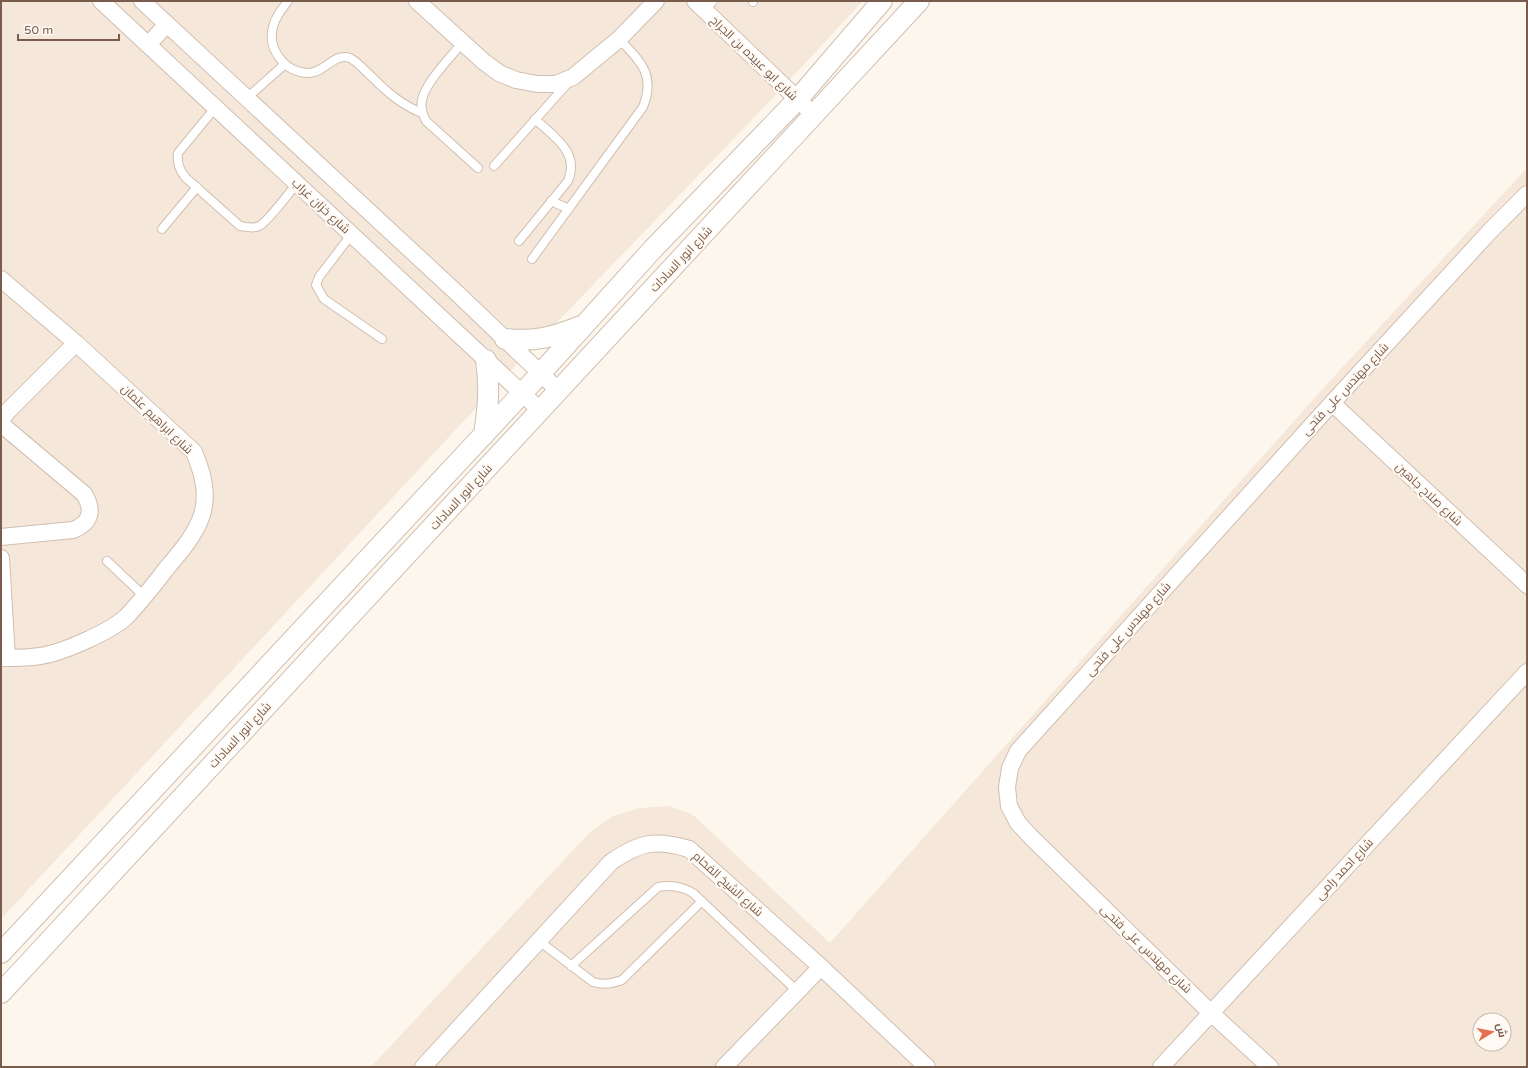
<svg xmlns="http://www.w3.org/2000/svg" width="1528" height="1068" font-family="'Varela Round',Cairo,sans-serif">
<rect width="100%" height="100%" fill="#fdf6ec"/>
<!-- residential -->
<path fill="#f5e8da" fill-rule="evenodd" d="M1 1H863L768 103 514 367 1 919Z
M1527 168V1067H371L590 832 613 816 640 808 668 806 692 814 830 943 1327 384ZM1480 1020H1504V1044H1480Z"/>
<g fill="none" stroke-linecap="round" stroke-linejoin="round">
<!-- service casing -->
<g stroke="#d1beb0" stroke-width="10">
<path id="service" d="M288 1C282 9 275 17 273 27 267 49 285 73 309 73 324 73 335 52 350 58 358 62 366 72 373 78 388 93 402 105 422 113
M753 1V2
M705 10 713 1
M462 43C450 58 425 83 422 100 420 108 423 115 426 121L478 168
M247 98 285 64
M215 108 178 153C177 163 179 169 185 177L240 226C247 227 253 229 259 226 269 221 288 193 297 184
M494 166 567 84
M551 201 569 209
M162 229 197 187
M351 235 319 277 316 285 324 299 382 339
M519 241 568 181C580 152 554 137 535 119
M532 259 643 107C656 74 640 61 619 39
M107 561 144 596
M539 941 593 982C604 985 611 984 622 980L702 901
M571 966 658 887C671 885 681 886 693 893L797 991"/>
</g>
<!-- minor casing -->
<g stroke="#d1beb0" stroke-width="18">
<path id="minor" d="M101 1 541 411
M142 1 459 295 559 391
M417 1 483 61 499 73 516 80 537 84H556L573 77 619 39 656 1
M695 1 814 115
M148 45 167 24
M1 279 76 343 194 452C217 506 201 528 166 569 154 585 141 601 127 616 112 631 62 653 40 656 28 658 14 658 1 658
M1332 403 1527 585
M1 420 8 411 76 343
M1 424 84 494C94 510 91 523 73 530L1 537
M1 558 7 658
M423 1067 611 862C640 842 655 839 689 849L821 967 927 1067
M724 1067 821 967
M1161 1067 1527 672
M1270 1067 1211 1013 1031 837 1018 823 1009 806 1007 787 1010 768 1018 751 1332 403 1492 229 1527 194"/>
</g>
<!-- tertiary casing -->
<g stroke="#d1beb0" stroke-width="22">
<path id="tertiary" d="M505 339C536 342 553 337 581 326
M484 435C488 408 490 387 486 360
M1 953 541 373 652 250 797 100 882 1
M1 993 919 1"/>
</g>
<!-- service -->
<use href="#service" stroke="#fff" stroke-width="8"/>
<!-- minor -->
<use href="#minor" stroke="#fff" stroke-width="16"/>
<!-- tertiary -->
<use href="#tertiary" stroke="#fff" stroke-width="20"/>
</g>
<g text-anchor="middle" stroke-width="4" stroke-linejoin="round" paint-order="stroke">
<!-- street labels -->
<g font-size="12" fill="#7a5c4d" stroke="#fffaf3">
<text transform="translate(754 58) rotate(44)" y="4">شارع ابو عبيده بن الجراح</text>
<text transform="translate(321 206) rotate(43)" y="4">شارع خزان غراب</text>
<text transform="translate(681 259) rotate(-47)" y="4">شارع انور السادات</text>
<text transform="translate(1345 389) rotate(-47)" y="4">شارع مهندس على فتحى</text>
<text transform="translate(157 419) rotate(44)" y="4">شارع ابراهيم عثمان</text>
<text transform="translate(1429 494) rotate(43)" y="4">شارع صلاح جاهين</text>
<text transform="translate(461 497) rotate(-47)" y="4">شارع انور السادات</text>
<text transform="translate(1128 629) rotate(-48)" y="4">شارع مهندس على فتحى</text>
<text transform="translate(240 735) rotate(-47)" y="4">شارع انور السادات</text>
<text transform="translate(1344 869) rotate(-47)" y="4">شارع احمد رامى</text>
<text transform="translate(728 884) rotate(42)" y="4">شارع الشيخ الفحام</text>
<text transform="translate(1146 949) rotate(44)" y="4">شارع مهندس على فتحى</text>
</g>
</g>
<!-- border -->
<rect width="1528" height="1068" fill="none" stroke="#7a5c4d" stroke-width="4"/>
<!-- north arrow -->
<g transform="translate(1492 1032) rotate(80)"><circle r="19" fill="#fffaf3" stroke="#cabbb1"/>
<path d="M0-3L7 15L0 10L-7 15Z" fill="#e76f51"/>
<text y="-6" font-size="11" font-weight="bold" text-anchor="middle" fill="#7a5c4d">ش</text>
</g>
<!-- scale -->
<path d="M18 34v6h101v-6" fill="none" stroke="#7a5c4d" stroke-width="2"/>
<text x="24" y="34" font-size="12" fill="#7a5c4d" stroke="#fffaf3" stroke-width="3" paint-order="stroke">50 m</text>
</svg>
